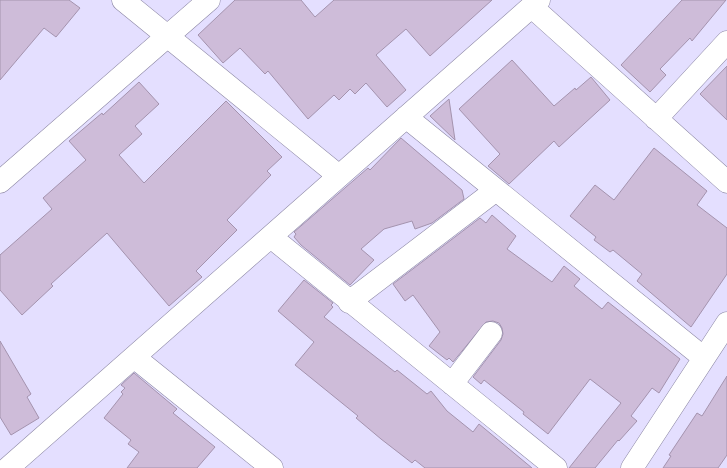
<svg xmlns="http://www.w3.org/2000/svg" width="727" height="468" font-family="'DM Sans',sans-serif">
<rect width="100%" height="100%" fill="#e4dfff"/>
<!-- building -->
<path fill="#cebcd9" stroke="#a493ae" d="M0 0H69L80 8 56 37 44 28 0 80Z
M235 0H301L315 17 334 0H492L430 56 406 29 376 55 406 90 387 107 366 83 355 94 350 89 339 100 334 95 308 119 268 71 265 74 240 48 223 63 198 35Z
M682 0H726L692 41 690 38 660 69 666 75 650 92 621 65Z
M512 60 554 106 575 88 576 90 591 77 610 100 559 147 554 141 509 184 488 166 500 154 459 109Z
M727 66V120L700 94Z
M139 82 159 104 135 126 142 134 119 155 144 183 226 101 282 157 267 171 271 175 227 220 237 230 196 271 202 277 169 306 107 233 51 284 53 286 22 315 0 290V255L52 209 43 198 86 160 69 141 102 113 103 115Z
M449 99 455 140 430 116Z
M401 138 462 190 464 199 432 223 415 229 412 221 384 229 361 249 374 260 350 285 301 245 294 237 296 234 294 232 368 168 370 170Z
M654 148 707 191 697 205 727 228V274L691 327 637 281 642 274 613 250 610 252 594 240 596 237 570 216 595 185 614 200Z
M492 215 516 236 507 249 552 282 564 266 580 279 574 286 602 309 608 302 680 359 659 393 652 388 631 416 637 421 619 441 618 440 595 468H569L621 403 590 379 548 434 523 414 524 412 484 380 481 384 473 377 501 340 503 334 502 328 499 323 493 321 486 322 453 362 449 358 447 360 429 346 440 332 413 295 405 301 393 284 480 218 486 223Z
M304 280 333 303 331 305 333 307 324 317 395 372 397 370 427 394 431 391 447 411 473 432 479 424 532 468H425L415 460 412 463 381 439 356 418 358 416 295 365 314 342 278 311Z
M0 341 31 394 27 397 39 418 11 435 0 417Z
M134 373 177 409 173 413 215 447 197 468H127L139 452 128 444 131 440 104 418 123 394 121 392 125 388 121 385Z
M727 376V455L718 468H663L671 456 669 455 697 413 702 416Z"/>
<g fill="none" stroke-linecap="round" stroke-linejoin="round">
<!-- street casing -->
<g stroke="#8c87a4" stroke-width="23">
<path id="street" d="M123 0 339 176
M532 7 727 182
M406 117 704 358
M656 119 727 42
M0 182 209 0
M271 237 556 468
M349 302 496 190
M134 357 272 468
M452 384 491 333
M8 468 539 0
M632 468 727 323"/>
</g>
<!-- street -->
<use href="#street" stroke="#fff" stroke-width="22"/>
</g>
</svg>
